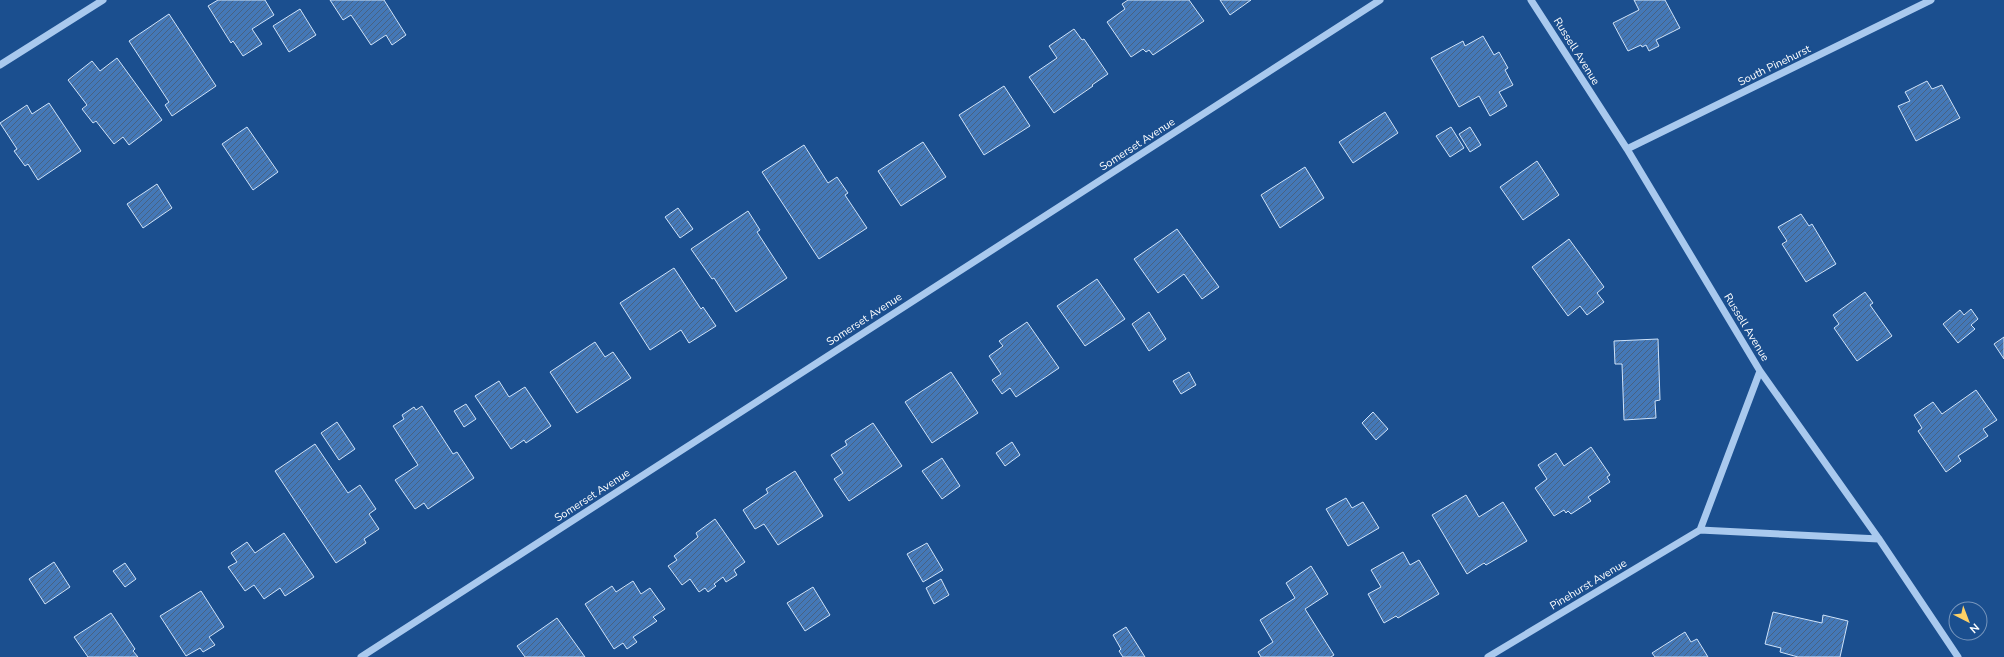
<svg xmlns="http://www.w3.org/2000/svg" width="2004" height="657" font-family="'Nunito Sans',sans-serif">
<defs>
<pattern id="building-hatch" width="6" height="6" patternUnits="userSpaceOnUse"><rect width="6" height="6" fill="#4478b7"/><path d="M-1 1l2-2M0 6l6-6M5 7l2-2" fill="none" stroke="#486282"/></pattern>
</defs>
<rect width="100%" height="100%" fill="#1b4f8f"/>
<!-- building -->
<path fill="url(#building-hatch)" stroke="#cfe3fa" d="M218 0H265L274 15 252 29 262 44 243 56 233 41 231 43 208 6Z
M330 0H384L406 35 392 45 386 35 371 45 351 15 343 20Z
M1128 0H1189L1204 21 1153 55 1149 50 1146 52 1143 49 1131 57 1107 22 1125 9 1122 4Z
M1220 0H1251L1230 15Z
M1634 0H1665L1680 28 1656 40 1659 46 1649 51 1646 45 1642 47 1641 45 1628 51 1613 23 1639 10Z
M300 9 316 35 289 52 273 26Z
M169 14 216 86 172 116 165 105 169 102 129 41Z
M1074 29 1082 40 1084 39 1108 74 1092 85 1093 86 1054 113 1029 77 1057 58 1049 46Z
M1483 36 1494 55 1499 52 1508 68 1505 70 1513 85 1499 92 1507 106 1490 116 1479 96 1459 107 1431 58 1463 41 1465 46Z
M117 58 162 120 129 145 123 137 114 144 96 121 93 123 82 109 87 105 68 80 92 61 100 71Z
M1927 81 1932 89 1942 85 1960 118 1916 141 1898 106 1910 101 1905 92Z
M1004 86 1030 126 984 155 959 115Z
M49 103 81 151 38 180 28 164 25 166 14 151 17 149 0 123 27 105 32 114Z
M1385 112 1398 133 1353 163 1339 142Z
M247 127 278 172 253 190 222 144Z
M1451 127 1464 148 1450 157 1436 136Z
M1470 127 1481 145 1470 152 1459 134Z
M923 142 946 177 901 206 878 171Z
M804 145 828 183 837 177 848 193 845 195 867 228 819 259 762 172Z
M1537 161 1559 195 1523 220 1500 187Z
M1305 167 1324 198 1280 228 1261 195Z
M157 184 172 208 143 228 127 204Z
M678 208 693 229 680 238 665 217Z
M748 211 760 230 757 232 787 278 736 312 714 278 712 279 691 249Z
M1801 214 1809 226 1812 224 1836 264 1806 282 1782 244 1787 241 1778 227Z
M1177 229 1219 287 1202 299 1184 274 1158 293 1134 259Z
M1569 239 1604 287 1597 293 1604 302 1587 315 1580 306 1568 316 1532 267Z
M674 268 701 309 703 307 716 326 689 343 681 330 650 350 620 303Z
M1097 279 1125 319 1085 346 1057 306Z
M1865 292 1873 303 1870 305 1892 336 1857 361 1834 328 1839 324 1833 315Z
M1971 309 1978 319 1971 325 1975 329 1958 343 1943 324 1960 310 1964 315Z
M1149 312 1166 339 1149 351 1132 324Z
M1027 322 1059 368 1016 397 1010 388 1002 394 992 380 1001 374 989 356 1003 346 999 341Z
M2004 337V359L1994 344Z
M1658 339 1660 400 1655 401 1656 418 1624 420 1622 364H1615L1614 341Z
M595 342 605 357 613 352 631 378 577 413 550 372Z
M951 372 978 413 932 443 905 402Z
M1189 372 1196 385 1181 394 1173 381Z
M499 381 509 397 525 387 551 426 526 443 524 440 511 449 475 396Z
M1976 390 1997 420 1983 429 1988 436 1958 456 1961 461 1946 472 1918 431 1922 428 1914 415 1933 402 1942 414Z
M466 404 476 419 464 427 454 411Z
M422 406 453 454 457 452 474 478 428 509 424 503 415 509 395 480 418 465 393 426 404 419 402 415 414 407 416 410Z
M1373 412 1388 429 1376 440 1362 423Z
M337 422 355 449 339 460 321 433Z
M873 423 902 466 849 501 834 479 843 473 831 455 847 445 845 441Z
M1012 442 1020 455 1005 466 996 453Z
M315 444 348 493 360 485 376 509 369 514 379 529 364 539 366 543 336 563 275 471Z
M1591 447 1610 475 1607 477 1610 482 1588 497 1591 501 1571 514 1568 511 1566 513 1564 510 1554 516 1535 488 1547 479 1538 465 1556 453 1564 466Z
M942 458 960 486 942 499 922 471Z
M795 471 823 516 778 545 764 524 755 529 743 510 768 493 766 489Z
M1466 495 1479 517 1503 502 1527 541 1486 565 1484 563 1467 574 1432 515Z
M1346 498 1352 508 1363 502 1379 528 1348 546 1326 509Z
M715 519 745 562 734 570 737 575 726 582 723 577 714 584 716 586 708 592 705 588 699 592 690 579 682 585 668 566 677 560 674 556 698 537 696 533Z
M284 533 314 577 285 596 280 588 264 599 254 585 245 591 228 567 237 562 231 553 247 542 255 553Z
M927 543 943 570 923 582 907 554Z
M1403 552 1410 565 1419 560 1439 594 1398 618 1396 616 1384 623 1368 594 1381 587 1371 570Z
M54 562 70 587 45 604 29 579Z
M125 563 136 579 125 587 113 571Z
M1311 566 1328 594 1305 609 1334 655 1331 657H1261L1258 652 1273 642 1260 620 1295 598 1286 583Z
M941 579 949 595 934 604 926 588Z
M633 581 641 594 650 588 665 609 653 617 657 621 633 637 637 642 627 649 623 643 614 649 585 604 612 586 616 592Z
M813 587 830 615 805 631 787 603Z
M201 591 224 627 209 637 215 645 203 652 200 648 186 656 160 616Z
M1773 612 1822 623 1823 615 1848 621 1840 657H1798L1780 652 1781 648 1765 644Z
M111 613 135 649 133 651 138 657H88L74 637Z
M557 618 585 657H525L517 646Z
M1126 627 1145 657H1123L1119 651 1121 649 1113 635Z
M1685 632 1691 642 1697 639 1708 657H1655L1652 653Z"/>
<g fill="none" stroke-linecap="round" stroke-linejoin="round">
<!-- minor -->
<path stroke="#a9c9ee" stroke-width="7" d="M1531 0 1627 149 1760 371 1879 539 1958 657
M0 65 103 0
M1627 149 1931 0
M1700 530 1760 371
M361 657 1380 0
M1488 657 1700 530 1879 539"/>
</g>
<g text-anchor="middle" stroke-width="3.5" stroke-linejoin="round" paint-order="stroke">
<!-- street labels -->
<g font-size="11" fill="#fff" stroke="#1b4f8f">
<text transform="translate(1577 51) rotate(58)" y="4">Russell Avenue</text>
<text transform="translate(1774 65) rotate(-26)" y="4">South Pinehurst</text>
<text transform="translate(1137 144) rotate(-33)" y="4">Somerset Avenue</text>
<text transform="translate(864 319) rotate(-33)" y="4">Somerset Avenue</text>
<text transform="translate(1747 327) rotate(59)" y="4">Russell Avenue</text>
<text transform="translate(592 495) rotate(-33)" y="4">Somerset Avenue</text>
<text transform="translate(1588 584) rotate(-31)" y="4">Pinehurst Avenue</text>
</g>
</g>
<!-- north arrow -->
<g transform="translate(1968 621) rotate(138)"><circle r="19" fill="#1b4f8f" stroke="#7695bc"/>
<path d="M0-3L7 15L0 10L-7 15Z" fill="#ffd166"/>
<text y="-6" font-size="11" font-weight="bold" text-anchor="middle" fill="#ffffff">N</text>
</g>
</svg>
